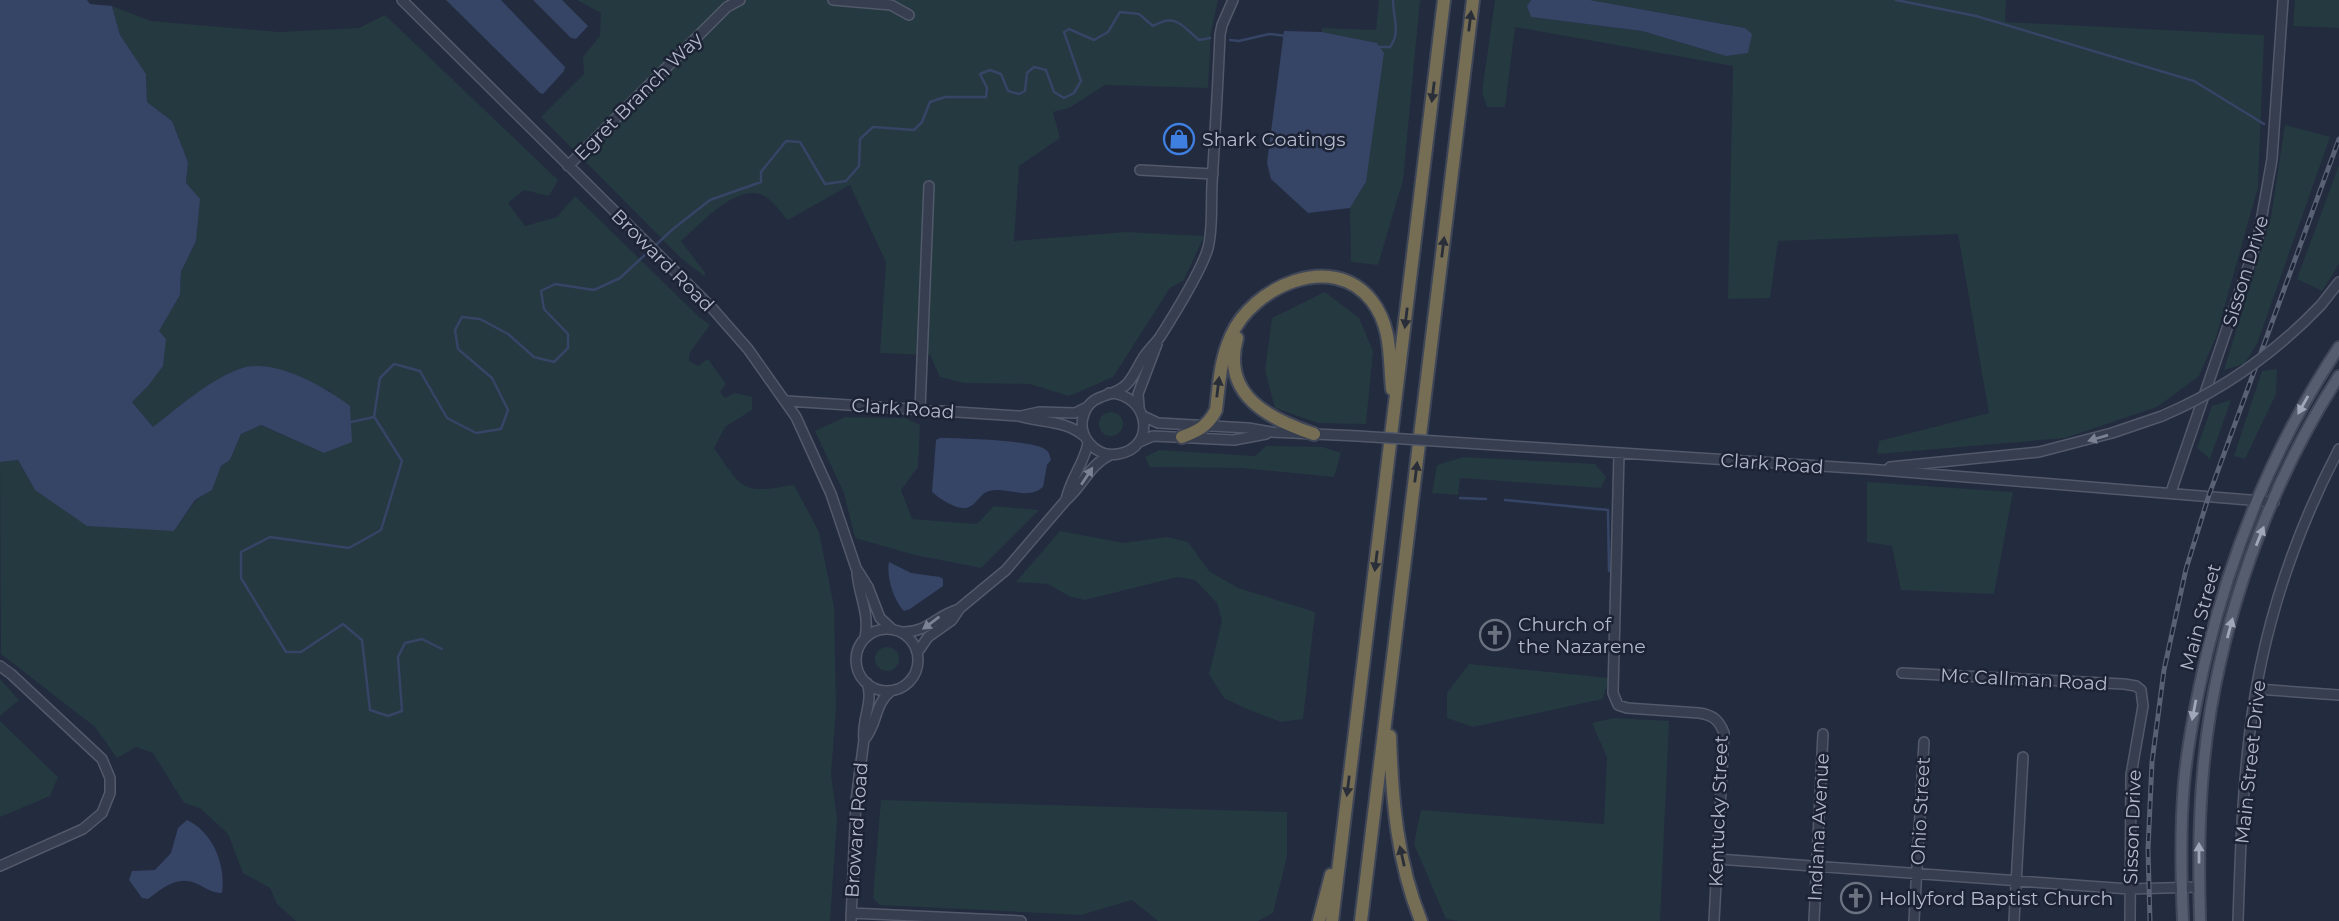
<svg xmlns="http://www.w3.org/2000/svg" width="2339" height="921" font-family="Montserrat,sans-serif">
<rect width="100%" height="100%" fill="#232b3f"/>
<!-- green -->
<path fill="#253940" d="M577 0H1218L1211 32 1208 88 1105 85 1069 108 1053 112 1060 138 1019 166 1014 241 1126 232 1204 236 1184 280 1170 288 1113 377 1069 396 1030 384 964 383 940 377 930 355 880 353 886 262 850 185 788 220C781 213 773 201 765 196 737 181 700 225 681 241L706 274 704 276 682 259 541 117 584 74 583 57 600 36 601 13Z
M1379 0H1420L1403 180 1378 265 1351 262 1350 208 1366 182 1377 43 1322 32V28L1376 30Z
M1495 0H1531L1527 6 1532 17 1642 31 1726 56 1751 34 1745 28 1590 0H2006L2005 22 2264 35 2258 187 2216 337 2199 376 2157 407 2065 438 1877 454 1879 441 1989 413 1958 234 1778 241 1770 298 1728 299 1733 66 1515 27 1505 107H1487L1482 92Z
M2295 0H2339V28L2293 26Z
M112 6 151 21 279 32 359 28 385 15 558 180 549 196 524 190 508 203 525 226 557 217 575 196 698 316 710 325 690 352 689 361 698 366 708 359 726 384 720 392 725 398 735 393 752 397V410L725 427 714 448C744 491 741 494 794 485L819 532 834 606 836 707 831 775 837 818 830 921H296L277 904 270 888 243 873 228 834 200 808 184 803 153 753 136 747 117 758 95 727 1 654 0 462 18 460 35 490 174 531 196 500 212 490 221 466 230 460 241 434 260 425 324 453 330 391 286 371 258 367 241 368 195 394 153 427 132 402 148 386 159 331 180 295 181 272 196 241 186 183 188 162 172 121 147 102 146 74 120 35Z
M2285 125 2330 137 2257 344 2244 364 2224 370 2271 217Z
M2339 165V264L2322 291 2297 279Z
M1325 292 1359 318 1373 351 1366 424 1318 423 1275 408 1265 371 1272 318Z
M2277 369 2276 394 2245 459 2234 456 2262 371Z
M2231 400 2210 459 2197 448 2212 406Z
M1099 424a12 12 0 1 1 24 0a12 12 0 1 1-24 0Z
M845 417 905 418 920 425 918 467 901 490 912 519 977 524 994 506 1039 510 981 568 915 555 855 538 844 493 815 431Z
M1266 446 1323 447 1341 453 1334 477 1242 468 1150 467 1145 457 1159 450 1255 456Z
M1464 457 1595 464 1606 477 1601 488 1460 478 1458 495 1432 493 1437 465Z
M1867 482 2013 492 1994 594 1901 590 1892 546 1867 542Z
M1060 531 1124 543 1167 537 1188 542 1209 571 1238 588 1315 612 1303 719 1281 722 1247 709 1224 698 1209 674 1222 621 1217 603 1195 580 1178 577 1085 600 1069 596 1048 584 1016 582Z
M875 659a12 12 0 1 1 24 0a12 12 0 1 1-24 0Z
M1469 664 1609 678 1603 699 1473 727 1447 718V693Z
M0 679 19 700 0 716Z
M1614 718 1669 721 1660 921H1458L1446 919 1414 844 1421 810 1604 824 1607 757 1592 723Z
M0 721 58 777 50 796 0 817Z
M881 800 1287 812V856L1273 913 1258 921H1158L1132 900 1081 915 880 905 873 898Z"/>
<!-- water -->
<path fill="#364466" d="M0 0H87L90 4 112 6 120 35 146 74 147 102 172 121 188 162 186 183 200 199 196 241 181 272 180 295 159 331 166 339 163 366 148 386 132 402 153 427C180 406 208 381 239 369 272 356 326 387 350 406L352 442 324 453 261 425 241 434 230 460 221 466 212 490 195 500 174 531 87 526 35 490 18 460 0 462Z
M446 0H501L565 67 564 71 543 94 540 93Z
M533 0H562L588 26 576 39 571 38Z
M1531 0H1590L1745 28 1752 34 1748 53 1726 56 1642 31 1531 17 1527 6Z
M1284 31 1322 32 1377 43 1384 53 1366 182 1350 208 1308 213 1271 179 1267 163Z
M940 438C956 438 1036 440 1046 450 1049 452 1050 456 1051 460L1047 465 1043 487C1027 501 1007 486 989 491 978 494 976 509 962 508 952 507 939 498 932 492L936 440Z
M889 562 911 573 940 577 943 579V586L910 609 904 611C894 601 886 576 889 562Z
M187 820C213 832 226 865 222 893 211 893 205 887 195 883 177 875 161 889 148 899L142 898 129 880 132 871 155 870 171 853 178 828Z"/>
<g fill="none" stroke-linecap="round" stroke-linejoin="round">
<!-- stream -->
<path stroke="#364466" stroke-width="2.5" d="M1896 0 1976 16 2194 81 2264 124
M1230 40 1239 41 1269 34 1287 36
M1377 47H1390C1401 33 1393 17 1393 0
M375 418 402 461 381 530 349 548 270 537 241 552V578L286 652H301L343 624 362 640 370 710 388 716 402 711 398 657 405 643 422 639 442 649
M351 422 374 417 380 378 394 364 420 371 447 418 476 433 501 429 508 410 492 378 458 349 455 330 462 317 480 319 508 334 534 357 554 362 568 348V334L544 309 541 291 555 284 594 290 620 278 673 229 710 200 761 182V172L786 141 800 142 825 184 846 181 859 166 860 139 873 127 914 130 922 122 930 102 945 97H986L987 88 980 74 990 70 1001 74 1008 91 1019 94 1025 91 1027 73 1034 67 1046 70 1054 92 1064 98 1074 93 1081 81 1064 32 1069 29 1094 40 1108 32 1120 12 1139 14 1153 26C1176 13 1181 25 1199 40L1210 38
M1460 498 1486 499
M1505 500 1608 510 1609 571"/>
<!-- minor casing -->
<g stroke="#52596a" stroke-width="12">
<path id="minor" d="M402 0 712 308 748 349 796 417 831 494 856 568 868 587 880 618 892 629
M833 0 891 5 909 15
M568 166 727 7 740 0
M1140 170 1213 174
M2321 305 2339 282
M1109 393C1150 394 1157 448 1118 454 1095 458 1076 435 1084 414 1091 394 1108 398 1122 388 1132 382 1137 367 1143 358 1148 350 1155 344 1160 337 1172 318 1202 269 1208 248 1213 228 1211 204 1212 184 1215 134 1218 84 1220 35L1222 25 1233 0
M787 401 1019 416C1042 423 1065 420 1084 436
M1139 406 1138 394 1157 344
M920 410 929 186
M1021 416 1039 412 1075 413 1085 408
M1143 416 1158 423 1248 428 1271 432 1358 436
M1139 442 1153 436 1234 440 1266 434
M1450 442 1868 469 2274 502
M1619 453 1613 693 1618 705 1627 708 1699 713C1713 715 1719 720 1724 733L1714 921
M1890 467 2039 452 2112 433 2162 416
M2171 492 2258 238 2272 159 2283 0
M1066 500C1070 479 1084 464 1088 443
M857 573C859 596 870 614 865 638
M856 660a31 31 0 1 1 62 0a31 31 0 1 1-62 0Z
M902 632C927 633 935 616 959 609
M917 653 928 637 952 620 960 608 1006 570 1066 500C1083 486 1089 465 1110 455
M0 666 11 674 102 759 110 778V793L102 813 83 829 0 866
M1902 673 2124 684 2136 686 2141 690 2143 706 2131 775 2130 921
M2256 689 2339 695
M864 740C878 724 874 704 891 691
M1717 859 2129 889 2199 887
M851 913 1021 921
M851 921 856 800 864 740C861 720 874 702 867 683
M1814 921 1823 734
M1914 921 1924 742
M2014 921 2023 757
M2238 921C2240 861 2242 799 2249 739 2260 638 2292 539 2339 449"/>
</g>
<!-- major casing -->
<g stroke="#404758" stroke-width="14">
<path id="major" d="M2183 921C2181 875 2180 829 2184 783 2188 739 2197 696 2207 653 2234 542 2276 442 2339 347
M2200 921C2198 850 2199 779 2211 708 2231 592 2275 475 2339 376"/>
</g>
<!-- highway casing -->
<g stroke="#3f4657" stroke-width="16">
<path id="highway" d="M1237 338C1221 395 1269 419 1314 434
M1182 437C1198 431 1208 426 1216 410 1219 385 1220 360 1231 336 1252 287 1333 250 1372 301 1392 327 1389 358 1392 389
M1390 736C1392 800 1397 862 1421 921
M1319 921 1331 875
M1332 921 1444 0
M1361 921 1473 0"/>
</g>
<!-- minor -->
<use href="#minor" stroke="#373e4f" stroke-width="9"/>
<!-- major -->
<use href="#major" stroke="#555d6f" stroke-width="10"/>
<!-- highway -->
<use href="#highway" stroke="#756d54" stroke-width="12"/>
<!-- rail casing -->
<g stroke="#596176" stroke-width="5">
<path id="rail" d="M2150 921 2148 849 2152 762 2164 670 2186 569 2209 495 2339 139"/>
</g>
<!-- rail -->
<use href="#rail" stroke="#1c2334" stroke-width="2.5" stroke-dasharray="8" stroke-linecap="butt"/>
<!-- minor-bridge casing -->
<g stroke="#52596a" stroke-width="12" stroke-linecap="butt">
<path id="minor-bridge" d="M2162 416C2224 390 2275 353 2321 305
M1358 436 1450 442"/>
</g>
<!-- minor-bridge -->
<use href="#minor-bridge" stroke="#373e4f" stroke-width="9"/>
</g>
<!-- one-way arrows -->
<defs><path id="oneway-solid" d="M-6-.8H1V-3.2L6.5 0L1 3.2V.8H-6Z" transform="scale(1.75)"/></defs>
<g fill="#292e39">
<use href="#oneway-solid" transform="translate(1470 21) rotate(-83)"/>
<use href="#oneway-solid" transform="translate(1433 92) rotate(97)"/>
<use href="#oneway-solid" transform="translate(1443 247) rotate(-83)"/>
<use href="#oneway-solid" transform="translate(1406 318) rotate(97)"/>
<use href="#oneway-solid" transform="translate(1218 387) rotate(-83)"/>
<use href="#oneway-solid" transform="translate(1416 472) rotate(-83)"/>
<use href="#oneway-solid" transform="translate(1376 561) rotate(97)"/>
<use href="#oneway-solid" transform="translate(1348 786) rotate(97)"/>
<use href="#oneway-solid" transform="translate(1402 856) rotate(-103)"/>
</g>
<g fill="#a0a7b8">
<use href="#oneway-solid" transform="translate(2303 405) rotate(119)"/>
<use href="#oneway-solid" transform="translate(2260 536) rotate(-68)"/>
<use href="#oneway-solid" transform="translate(2230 628) rotate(-75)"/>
<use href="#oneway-solid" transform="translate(2194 710) rotate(101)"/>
<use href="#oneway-solid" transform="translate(2199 853) rotate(-90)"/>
</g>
<g fill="#7b8293">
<use href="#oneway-solid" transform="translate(2098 438) rotate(164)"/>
<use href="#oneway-solid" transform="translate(1087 476) rotate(-57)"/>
<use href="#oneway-solid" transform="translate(931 623) rotate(143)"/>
</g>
<!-- icons -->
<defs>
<g id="shop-ring" transform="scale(1.575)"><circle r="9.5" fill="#1c2334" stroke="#3f7fe0" stroke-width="1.5"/><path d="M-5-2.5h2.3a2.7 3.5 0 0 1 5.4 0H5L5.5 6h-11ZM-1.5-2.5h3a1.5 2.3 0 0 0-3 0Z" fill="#3f7fe0"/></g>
<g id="church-ring" transform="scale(1.575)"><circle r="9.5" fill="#1c2334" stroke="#6b7280" stroke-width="1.5"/><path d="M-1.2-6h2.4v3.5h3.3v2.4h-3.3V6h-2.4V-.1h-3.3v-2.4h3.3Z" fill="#6b7280"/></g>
</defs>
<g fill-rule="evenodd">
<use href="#shop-ring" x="1179" y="139"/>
<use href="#church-ring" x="1495" y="635"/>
<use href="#church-ring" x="1856" y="898"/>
</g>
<g text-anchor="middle" stroke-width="5" stroke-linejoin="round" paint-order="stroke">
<!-- street labels -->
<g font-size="19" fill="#b3b9ca" stroke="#1c2334">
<text transform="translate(638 96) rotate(-45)" y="7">Egret Branch Way</text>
<text transform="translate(663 260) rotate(45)" y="7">Broward Road</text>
<text transform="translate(2245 271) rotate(-73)" y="7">Sisson Drive</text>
<text transform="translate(903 408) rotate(4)" y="7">Clark Road</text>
<text transform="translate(1772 463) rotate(4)" y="7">Clark Road</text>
<text transform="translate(2200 617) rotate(-75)" y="7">Main Street</text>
<text transform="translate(2024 679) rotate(3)" y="7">Mc Callman Road</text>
<text transform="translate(2250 762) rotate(-84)" y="7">Main Street Drive</text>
<text transform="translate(1718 811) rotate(-88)" y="7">Kentucky Street</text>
<text transform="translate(1920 811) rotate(-87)" y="7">Ohio Street</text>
<text transform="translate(1818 827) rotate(-87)" y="7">Indiana Avenue</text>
<text transform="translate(2132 827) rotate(-88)" y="7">Sisson Drive</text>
<text transform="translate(856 830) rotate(-86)" y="7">Broward Road</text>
</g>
<!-- poi labels -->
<g font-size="19" fill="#b3b9ca" stroke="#1c2334" text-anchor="start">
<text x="1202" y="146">Shark Coatings</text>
<text x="1518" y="631">Church of<tspan x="1518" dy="22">the Nazarene</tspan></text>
<text x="1879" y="905">Hollyford Baptist Church</text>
</g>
</g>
</svg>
